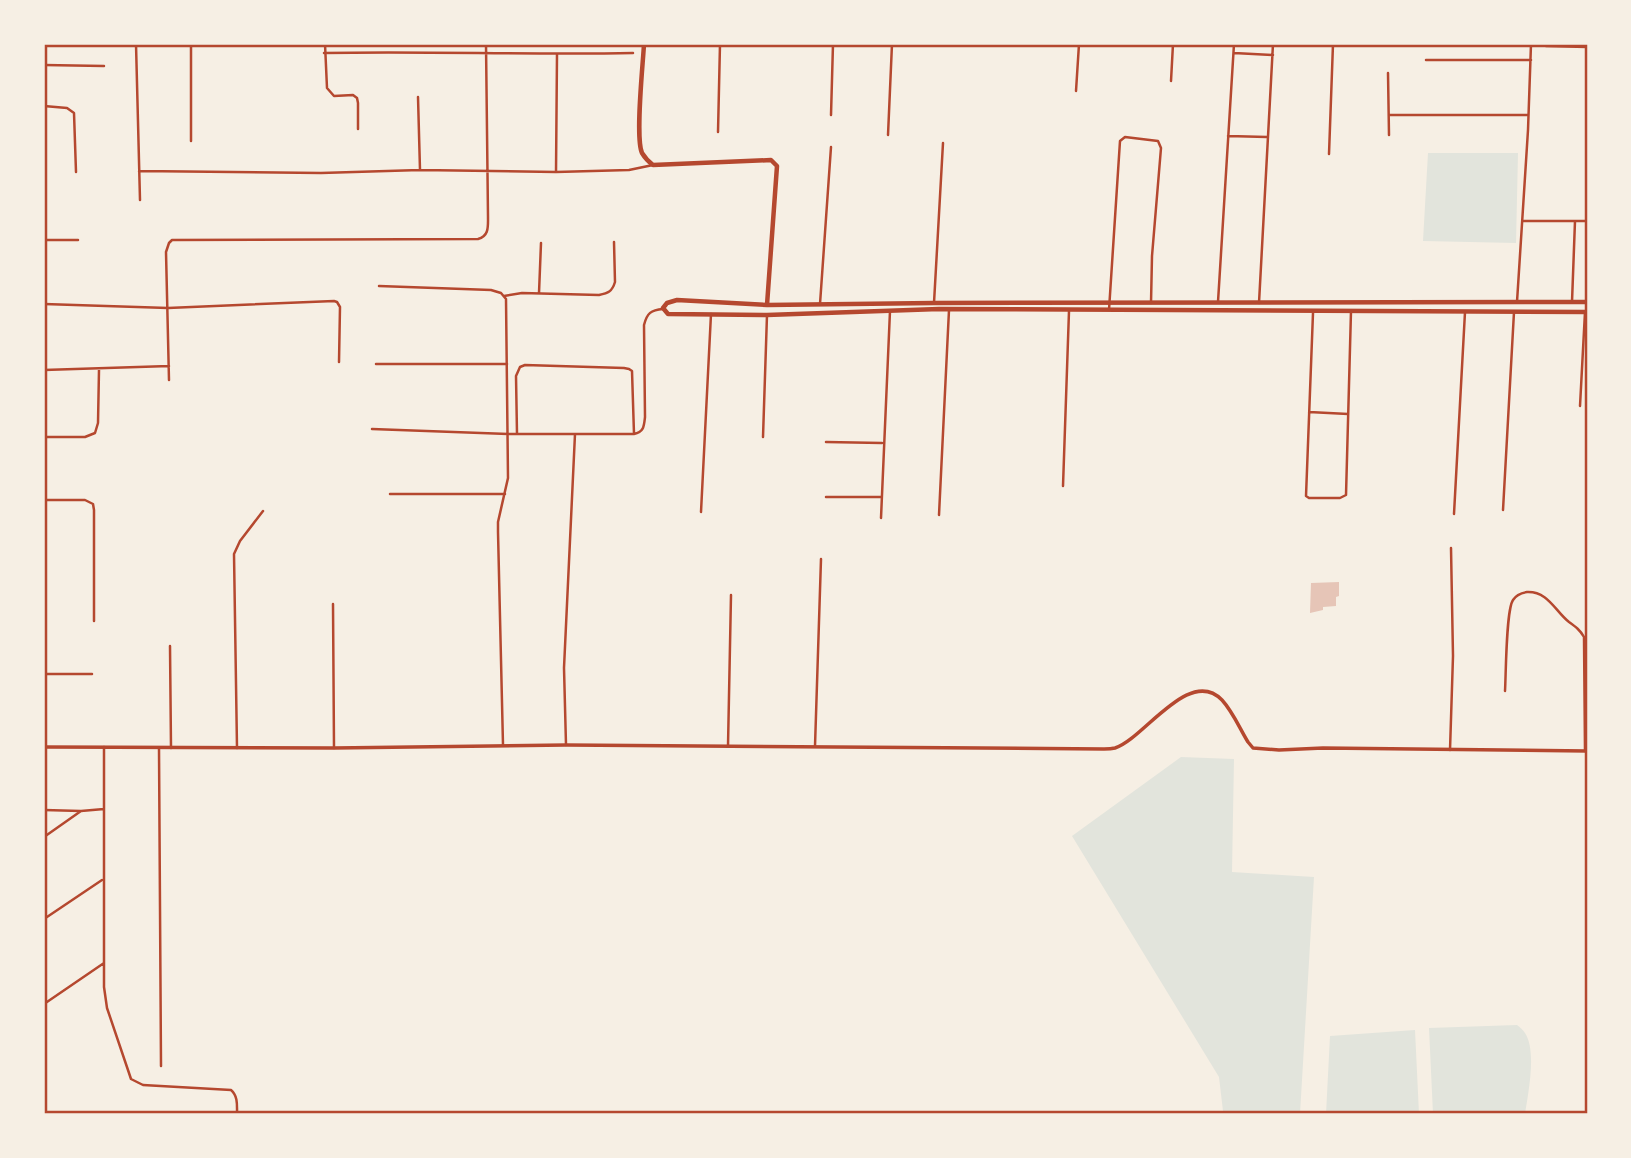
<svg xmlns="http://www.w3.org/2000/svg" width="1631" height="1158" font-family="'Roboto Condensed',sans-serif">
<rect width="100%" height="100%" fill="#f6efe4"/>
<!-- green -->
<path fill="#e2e4dc" d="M1428 153H1518L1516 243 1423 241Z
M1181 757 1234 759 1232 872 1314 877 1300 1114H1219L1223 1111 1219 1077 1072 836Z
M1517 1025C1520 1027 1523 1030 1525 1033 1537 1051 1528 1094 1525 1114H1433L1429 1028Z
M1415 1030 1419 1114H1326L1330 1036Z"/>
<!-- building -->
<path fill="#e6c5b7" d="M1339 582V596L1336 597V606L1323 607V610L1310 613 1311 583Z"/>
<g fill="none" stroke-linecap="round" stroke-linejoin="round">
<!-- minor -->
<path stroke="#b5482f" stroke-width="2.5" d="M136 44 140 200
M191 44V141
M325 44 327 88 334 96 353 95 357 98 358 103V129
M1546 46 1587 47
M324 53C427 51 530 55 633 53
M1234 53 1273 55
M1426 60H1531
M44 65 104 66
M1388 73 1389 135
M1171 81 1173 44
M1076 91 1079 44
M418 97 420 170
M44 106 67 108 74 113 76 172
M831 115 833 44
M1389 115H1528
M718 132 720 44
M888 135 892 44
M1228 136 1267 137
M1329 154 1333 44
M139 171 321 173 420 170 556 172 629 170 653 165
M556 172 557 54
M1524 221H1587
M44 240H78
M379 286 491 290 501 293 506 299 508 478 498 522V532L503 745
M539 293 541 243
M504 296 522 293 599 295C608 293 612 292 615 282L614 242
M1218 302 1234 44
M1517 302 1528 130 1531 44
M1572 302 1575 221
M934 303 943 143
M1259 303 1273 44
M44 304 168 308 334 301 337 302 340 307 339 362
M820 304 831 147
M1109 310 1120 141 1125 137 1158 141 1161 148 1152 256 1151 303
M1313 313 1306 496 1309 498H1340L1346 495 1351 311
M376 364H507
M44 370 169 366
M169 380 166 252 169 243 172 240 478 239C489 236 488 227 488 217L486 44
M1580 406 1585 312
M1309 412 1348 414
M372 429 508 434H634L632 371 629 369 624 368 525 365 520 367 516 376 517 434
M634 434C644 432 644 426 645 417L644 325C647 313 651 310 663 309
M44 437H85L95 433 98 423 99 370
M763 437 767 315
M826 442 882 443
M1063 486 1069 311
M390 494H505
M826 497H881
M44 500H85L93 504 94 510V621
M1503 510 1514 312
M701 512 711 314
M1454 514 1465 312
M939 515 949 310
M881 518 890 311
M333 604 334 748
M170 646 171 748
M44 674H92
M1505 691C1506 675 1506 610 1513 600 1516 595 1521 593 1527 592 1548 591 1555 611 1569 622 1576 627 1580 630 1584 637L1585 751
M566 745 564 668 575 434
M728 746 731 595
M815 746 821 559
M104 747V987L107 1008 129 1073 131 1079 143 1085 231 1090C238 1096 237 1105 237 1114
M159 748 161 1066
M237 748 234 554 240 541 263 511
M1450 750 1453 656 1451 548
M44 810 81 811 104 809
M44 837 81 811
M44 919 102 880
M44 1004 104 963"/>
<!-- tertiary -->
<path stroke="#b5482f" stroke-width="3.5" d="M44 747 334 748 566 745 1104 749C1108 749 1111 749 1115 748 1144 739 1189 666 1222 700 1233 712 1240 729 1248 742L1253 748 1279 750 1323 748 1587 751"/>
<!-- secondary -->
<path stroke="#b5482f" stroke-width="4.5" d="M644 44C643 64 635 138 642 153 645 158 649 162 653 165L771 160 777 166 767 305
M1587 302 934 303 767 305 677 300 667 303 663 308 668 314 767 315 939 309 1587 312"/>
</g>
<!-- border -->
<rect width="1631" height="1158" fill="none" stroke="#f6efe4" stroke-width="91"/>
<rect x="46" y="46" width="1540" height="1066" fill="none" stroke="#b5482f" stroke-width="2.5"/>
</svg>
